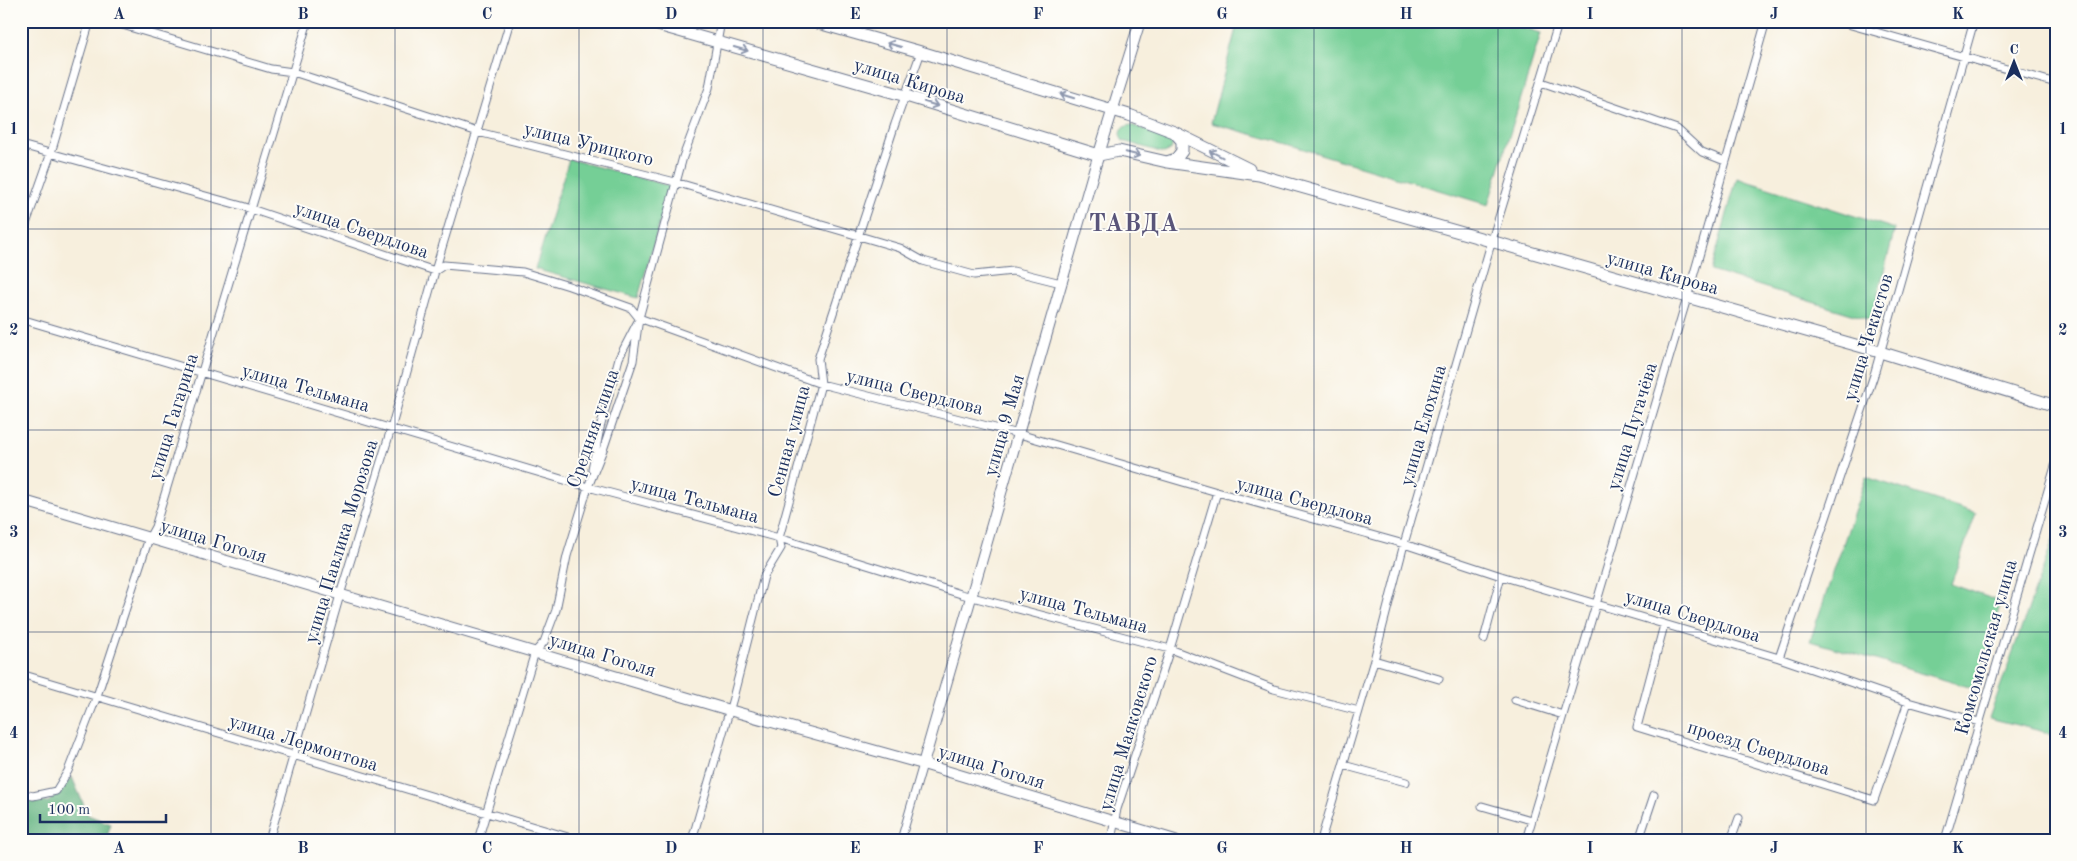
<svg xmlns="http://www.w3.org/2000/svg" width="2077" height="861" font-family="'Old Standard TT',serif">
<rect width="100%" height="100%" fill="#fdfcf7"/>
<filter id="ink" filterUnits="userSpaceOnUse"><feTurbulence type="fractalNoise" baseFrequency=".02" numOctaves="2"/><feDisplacementMap in="SourceGraphic" scale="10" xChannelSelector="R" yChannelSelector="G"/><feConvolveMatrix kernelMatrix="1 2 1 2 8 2 1 2 1" color-interpolation-filters="sRGB"/></filter>
<filter id="wash" filterUnits="userSpaceOnUse"><feTurbulence type="fractalNoise" baseFrequency=".0096" numOctaves="4" result="noise"/><feDisplacementMap in="SourceGraphic" scale="20" xChannelSelector="R" yChannelSelector="G"/><feGaussianBlur stdDeviation="1.12" result="paint"/><feColorMatrix in="noise" values="0 0 0 0 0 0 0 0 0 0 0 0 0 0 0 0 0 1.4 0 .05"/><feComposite in="paint" operator="in"/></filter>
<g filter="url(#wash)">
<rect width="100%" height="100%" fill="#f7efdd"/>
<!-- green -->
<path fill="#75cf96" stroke="#487f7a" d="M1238 21H1502L1541 33 1488 205 1284 143 1211 123Z
M1131 125 1170 137 1173 142 1171 150 1164 153 1123 141C1119 136 1119 131 1124 127Z
M569 159 670 186 638 298 535 269Z
M1737 178 1895 229 1871 320 1711 271Z
M1866 477 1976 513 1951 584 2001 602 1976 689 1810 641Z
M2056 532V737L2045 732 1989 718Z"/>
<!-- forest -->
<path fill="#60b27f" stroke="#3e706e" d="M72 777 88 815 111 824 106 840H21V801L48 802Z"/>
</g>
<g filter="url(#ink)">
<g fill="none" stroke-linecap="round" stroke-linejoin="round">
<!-- street casing -->
<g stroke="#68728a" stroke-width="9">
<path id="street" d="M109 21 271 69 293 72 478 132 675 182 900 248 923 261 974 275 1013 271 1061 283
M1837 21 2056 83
M1541 82 1677 129 1702 152 1725 161
M21 145 242 206 435 271 444 265 523 272 569 286 631 308 639 318 821 384 1019 434 1217 492 1404 544 1501 576 1779 658 1908 702 1979 722
M21 238 51 153 90 21
M21 319 588 487 779 538 961 594 1170 649 1274 689 1359 711
M592 469 600 428 619 358 637 323
M1664 625 1637 727 1874 800 1908 702
M1484 639 1501 576
M1779 658 1874 375 1974 21
M1374 660 1439 679
M21 674 578 840
M1515 700 1563 715
M1343 765 1406 782
M21 793 33 796 56 791 68 771 97 696 149 538 155 527 308 21
M1482 806 1531 820
M269 840 340 595 391 429 435 271 510 21
M478 840 535 652 544 642 556 610 567 556 588 487 604 447 633 361 639 318 683 157 709 88 721 21
M692 840 733 698 764 576 781 548 779 538 821 384 818 359 895 124 921 52
M901 840 923 764
M1111 840 1117 809 1170 649 1217 492
M1321 840 1374 660 1404 544 1492 240 1559 21
M1526 840 1687 298 1766 21
M1639 840 1654 795
M1731 840 1739 818
M1945 840 2056 463"/>
</g>
<!-- secondary casing -->
<g stroke="#68728a" stroke-width="12">
<path id="secondary" d="M21 500 729 710 923 764 1175 840
M923 764 1094 170 1140 21"/>
</g>
<!-- primary casing -->
<g stroke="#68728a" stroke-width="13">
<path id="primary" d="M644 21 906 96 1099 155 1119 151 1167 162 1259 175 1880 352 2056 406
M811 21 921 52 1129 115 1174 132 1249 169
M1167 162 1176 159 1182 151V141L1175 133"/>
</g>
<!-- street -->
<use href="#street" stroke="#fff" stroke-width="7"/>
<!-- secondary -->
<use href="#secondary" stroke="#fff" stroke-width="10"/>
<!-- primary -->
<use href="#primary" stroke="#fff" stroke-width="11"/>
</g>
<!-- one-way arrows -->
<defs><path id="oneway-shaft" d="M-6 0H5M1.5-3L5.5 0L1.5 3" fill="none" stroke-width="1.6" stroke-linecap="round" stroke-linejoin="round" transform="scale(1.25)"/></defs>
<g stroke="#8d97ae">
<use href="#oneway-shaft" transform="translate(894 45) rotate(-164)"/>
<use href="#oneway-shaft" transform="translate(741 49) rotate(16)"/>
<use href="#oneway-shaft" transform="translate(1067 96) rotate(-163)"/>
<use href="#oneway-shaft" transform="translate(931 104) rotate(17)"/>
<use href="#oneway-shaft" transform="translate(1133 154) rotate(13)"/>
<use href="#oneway-shaft" transform="translate(1216 154) rotate(-153)"/>
</g>
</g>
<!-- grid -->
<path fill="none" stroke="#1b2f5e" stroke-width="1" stroke-opacity="0.55" d="M211 21V840M395 21V840M579 21V840M763 21V840M947 21V840M1130 21V840M1314 21V840M1498 21V840M1682 21V840M1866 21V840M21 229H2056M21 430H2056M21 632H2056"/>
<g text-anchor="middle" stroke-width="4" stroke-linejoin="round" paint-order="stroke">
<!-- street labels -->
<g font-size="19" fill="#1b2f5e" stroke="#fdfcf7">
<text transform="translate(910 80) rotate(17)" y="7">улица Кирова</text>
<text transform="translate(589 143) rotate(14)" y="7">улица Урицкого</text>
<text transform="translate(362 229) rotate(19)" y="7">улица Свердлова</text>
<text transform="translate(1663 272) rotate(16)" y="7">улица Кирова</text>
<text transform="translate(1867 337) rotate(-73)" y="7">улица Чекистов</text>
<text transform="translate(306 387) rotate(16)" y="7">улица Тельмана</text>
<text transform="translate(915 391) rotate(14)" y="7">улица Свердлова</text>
<text transform="translate(172 416) rotate(-73)" y="7">улица Гагарина</text>
<text transform="translate(1003 425) rotate(-74)" y="7">улица 9 Мая</text>
<text transform="translate(1422 425) rotate(-74)" y="7">улица Елохина</text>
<text transform="translate(1631 426) rotate(-73)" y="7">улица Пугачёва</text>
<text transform="translate(592 428) rotate(-71)" y="7">Средняя улица</text>
<text transform="translate(788 441) rotate(-75)" y="7">Сенная улица</text>
<text transform="translate(695 499) rotate(15)" y="7">улица Тельмана</text>
<text transform="translate(1305 500) rotate(15)" y="7">улица Свердлова</text>
<text transform="translate(214 540) rotate(17)" y="7">улица Гоголя</text>
<text transform="translate(340 541) rotate(-73)" y="7">улица Павлика Морозова</text>
<text transform="translate(1084 609) rotate(15)" y="7">улица Тельмана</text>
<text transform="translate(1693 615) rotate(17)" y="7">улица Свердлова</text>
<text transform="translate(1985 647) rotate(-74)" y="7">Комсомольская улица</text>
<text transform="translate(603 654) rotate(17)" y="7">улица Гоголя</text>
<text transform="translate(1127 733) rotate(-73)" y="7">улица Маяковского</text>
<text transform="translate(304 742) rotate(17)" y="7">улица Лермонтова</text>
<text transform="translate(1759 747) rotate(17)" y="7">проезд Свердлова</text>
<text transform="translate(992 766) rotate(17)" y="7">улица Гоголя</text>
</g>
<!-- district labels -->
<g font-size="24" font-weight="bold" letter-spacing="1" fill="#59557a" stroke="#fdfcf7">
<text x="1134" y="231">ТАВДА</text>
</g>
</g>
<!-- margin -->
<rect width="2077" height="861" fill="none" stroke="#fdfcf7" stroke-width="55"/>
<!-- north arrow -->
<g transform="translate(2014 62)" stroke="#fdfcf7" stroke-width="4" paint-order="stroke">
<path d="M0-4L9 19L0 12L-9 19Z" fill="#1b2f5e"/>
<text y="-8" font-size="14" font-weight="bold" text-anchor="middle" fill="#1b2f5e">С</text>
</g>
<!-- scale -->
<path d="M40 814v8h126v-8" fill="none" stroke="#1b2f5e" stroke-width="2.5"/>
<text x="48" y="814" font-size="15" fill="#1b2f5e" stroke="#fdfcf7" stroke-width="4" paint-order="stroke">100 m</text>
<rect x="28" y="28" width="2022" height="806" fill="none" stroke="#1b2f5e" stroke-width="2"/>
<g font-size="16" text-anchor="middle" font-weight="bold" fill="#1b2f5e">
<text x="119" y="19">A</text>
<text x="303" y="19">B</text>
<text x="487" y="19">C</text>
<text x="671" y="19">D</text>
<text x="855" y="19">E</text>
<text x="1038" y="19">F</text>
<text x="1222" y="19">G</text>
<text x="1406" y="19">H</text>
<text x="1590" y="19">I</text>
<text x="1774" y="19">J</text>
<text x="1958" y="19">K</text>
<text x="14" y="134">1</text>
<text x="2063" y="134">1</text>
<text x="14" y="335">2</text>
<text x="2063" y="335">2</text>
<text x="14" y="537">3</text>
<text x="2063" y="537">3</text>
<text x="14" y="738">4</text>
<text x="2063" y="738">4</text>
<text x="119" y="853">A</text>
<text x="303" y="853">B</text>
<text x="487" y="853">C</text>
<text x="671" y="853">D</text>
<text x="855" y="853">E</text>
<text x="1038" y="853">F</text>
<text x="1222" y="853">G</text>
<text x="1406" y="853">H</text>
<text x="1590" y="853">I</text>
<text x="1774" y="853">J</text>
<text x="1958" y="853">K</text>
</g>
</svg>
